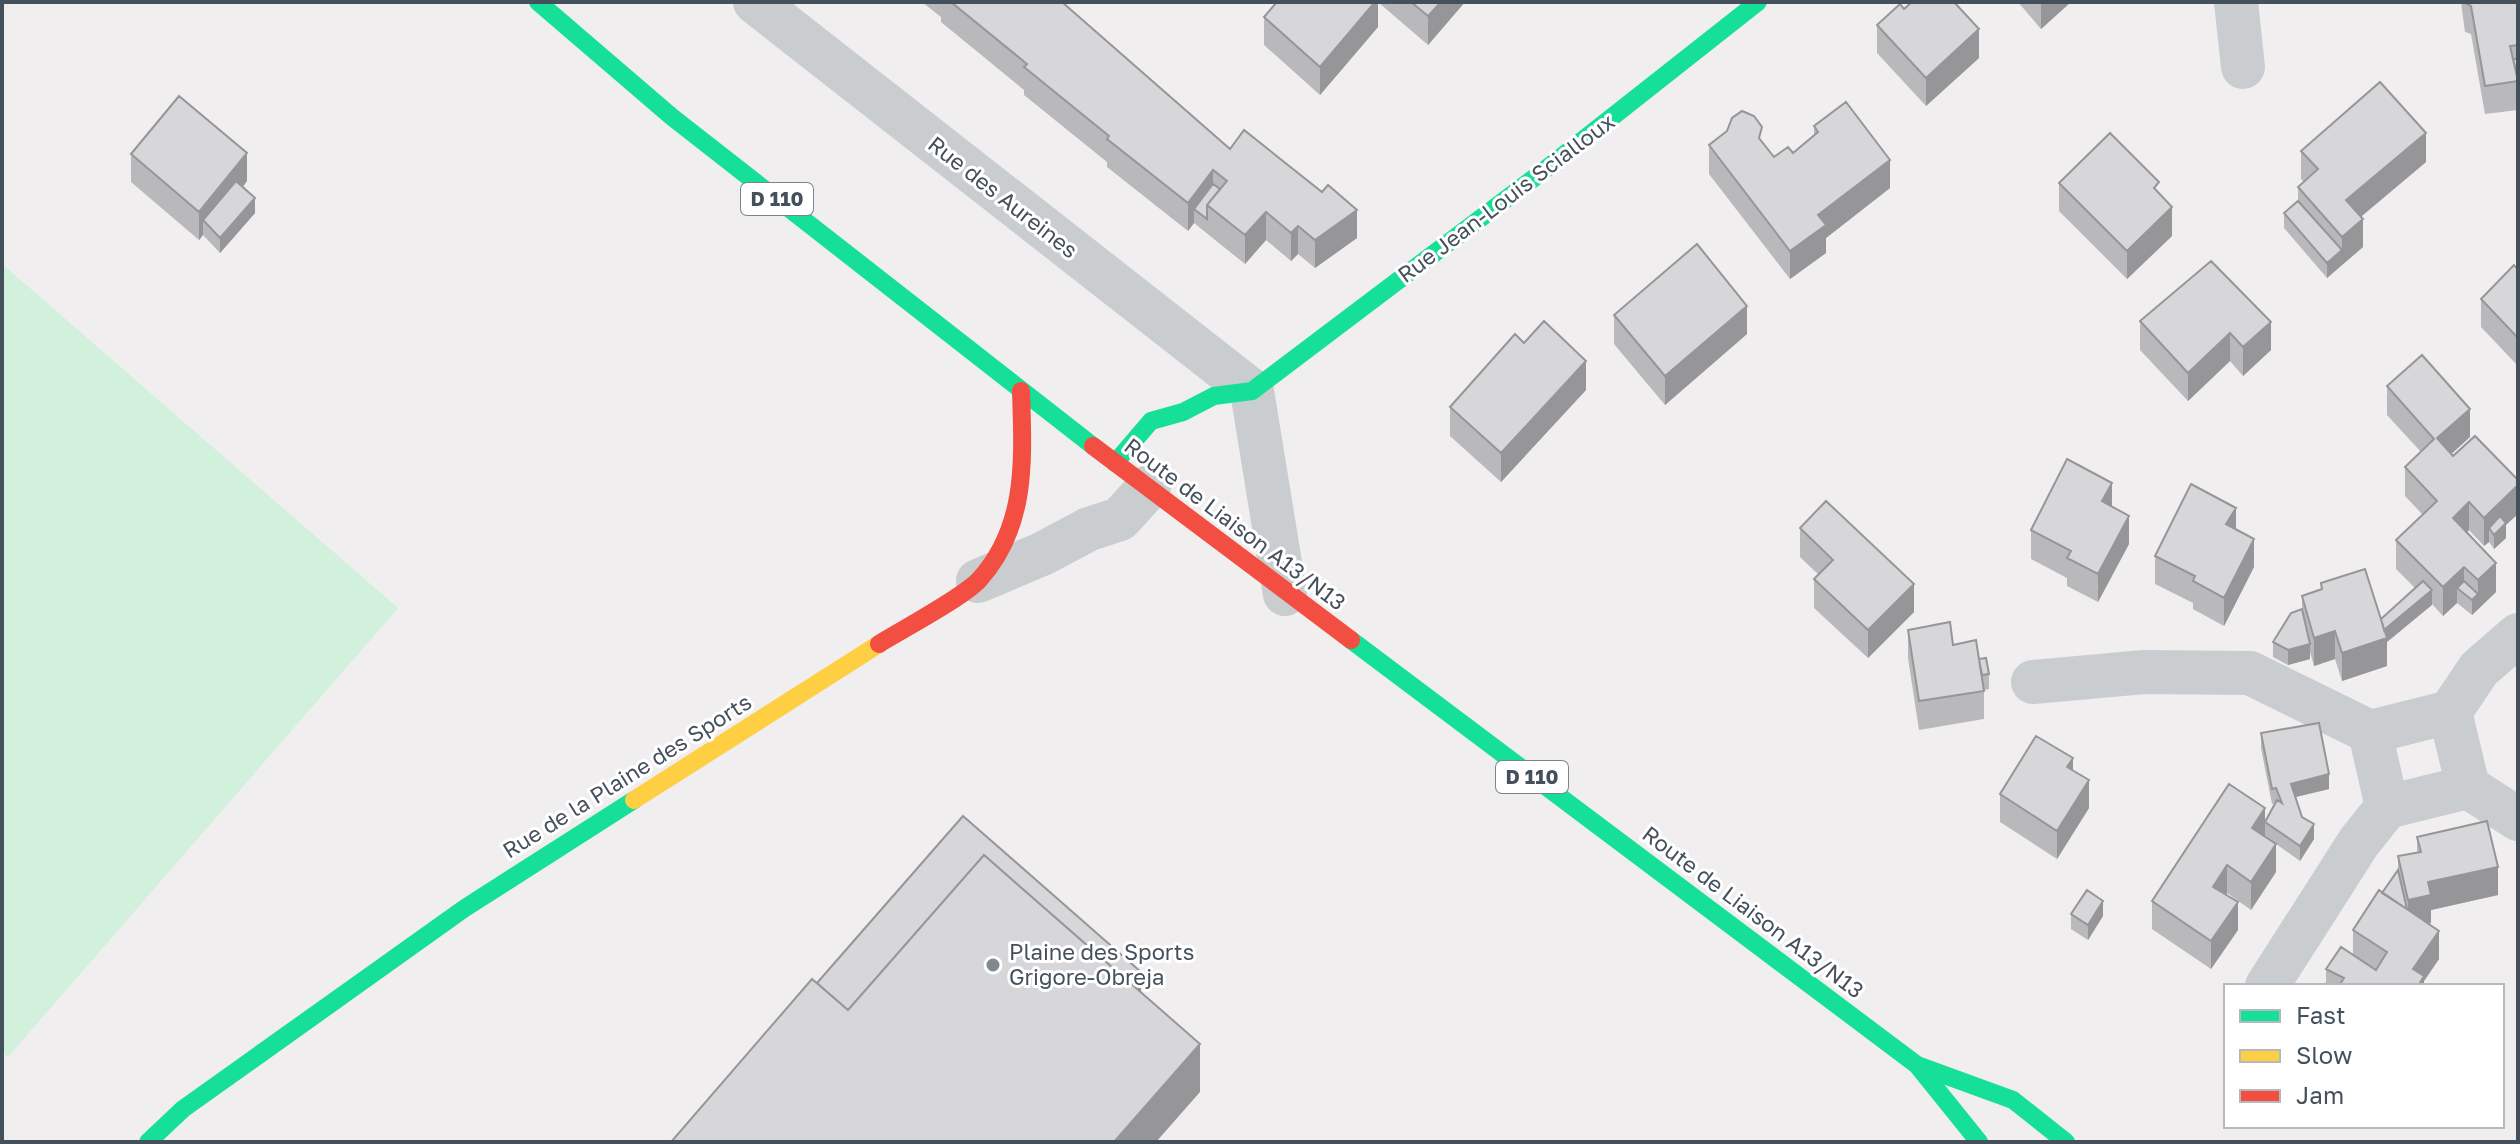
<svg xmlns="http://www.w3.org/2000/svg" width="2520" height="1144" font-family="'Golos Text',sans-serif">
<rect width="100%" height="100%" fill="#f0eeee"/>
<!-- pitch -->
<path fill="#d1f1dc" d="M2 264 398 608 8 1057 2 1051Z"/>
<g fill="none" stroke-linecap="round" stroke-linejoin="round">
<!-- street -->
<path stroke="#cacdd0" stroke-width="44" d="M755 2 1252 391 1285 594
M2236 2 2243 67
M978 581 1042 554 1089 529 1120 519 1149 487
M2033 682 2144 672 2250 673 2370 732
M2450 712 2468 787 2387 807 2370 732Z
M2450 712 2479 669 2518 635
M2468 787 2518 819
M2267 986 2359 842 2387 807"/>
<!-- fast -->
<path stroke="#16e098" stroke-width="18" d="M538 2 672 117 1093 446
M1115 463 1151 421 1183 412 1214 396 1252 391 1555 162 1758 2
M1351 640 1917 1065 1979 1142
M1917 1065 2013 1100 2066 1142
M148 1142 183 1109 465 908 634 800"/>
<!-- slow -->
<path stroke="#ffcf43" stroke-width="18" d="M634 800 879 644"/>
<!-- jam -->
<path stroke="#f24e42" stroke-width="18" d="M1093 446 1351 640
M879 644C903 629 962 598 979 580 1028 526 1023 458 1021 391"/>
</g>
<!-- wall -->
<path fill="#b9b8bb" d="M922 2H1062L1230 149 1357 238 1315 268 1298 254 1291 261 1266 240 1245 264 1194 223 1188 231 1107 167V162L1024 95V90L941 22V17Z
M1277 2H1465L1428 45 1378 2V27L1320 95 1264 45V17Z
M2018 2H2071L2041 29Z
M2461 2H2518V110L2485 114 2471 34 2465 32Z
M1904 9 1979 58 1926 106 1877 53V25Z
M1814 126 1890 188 1826 238V253L1790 279 1709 174V145L1762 141 1774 157 1793 153 1814 136Z
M2301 151 2426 162 2361 217 2363 247 2327 278 2284 228V213L2298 201V187L2304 182 2301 179Z
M131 154 247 181 243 187 255 213 220 253 203 235 199 240 131 182Z
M2059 183 2159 193 2172 236 2127 279 2059 211Z
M2211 261 2271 350 2243 376 2230 361 2188 401 2140 350V321Z
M2518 270V366L2481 327V299Z
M1614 315 1747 334 1665 405 1614 344Z
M1524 343 1586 390 1501 482 1450 436V407Z
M2387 386 2470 437 2451 454 2506 525V538L2494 549 2489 542 2484 546 2469 530 2467 533 2496 592 2472 615 2457 603 2443 616 2432 604 2387 642V666L2342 681 2335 659 2314 666 2310 652V659L2288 665 2273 657V642L2302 609V596L2321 590V583L2381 619 2415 588 2396 569V540L2423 515 2405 496V467L2421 452 2387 415Z
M2112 506 2129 544 2098 602 2067 586V578L2031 559V530Z
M1800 528 1914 612 1868 658 1814 608V579L1819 575 1800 557Z
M2236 529 2254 567 2224 626 2193 609V603L2155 584V556Z
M1908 630 1953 645 1979 659 1989 674V689L1984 690V719L1919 730 1908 658Z
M2261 733 2329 789 2296 797 2302 817 2314 839 2300 861 2265 836 2276 872 2251 910 2227 893 2226 894 2238 930 2211 969 2152 929V901L2265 822 2276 803 2272 804 2261 748Z
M2073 770 2089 808 2057 859 2000 822V794Z
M2417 837 2498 895 2431 910V923L2428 924 2439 959 2424 981V986H2324L2326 982V969L2353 955V930L2382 893 2398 870V856L2417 852Z
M2071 914 2103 916 2088 940 2071 929Z"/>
<!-- shaded-wall -->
<path fill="#969698" d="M1375 2H1378V27L1320 95V67Z
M1441 2H1465L1428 45V16Z
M2041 2H2071L2041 29Z
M1979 29V58L1926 106V78Z
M2426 133V162L2346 229V200Z
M247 153V181L210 227 203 220V235L199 240V212Z
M1890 160V188L1826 238V253L1790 279V251L1818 215Z
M1213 170V198L1194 209V223L1188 231V203Z
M255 198V213L220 253V238Z
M2172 207V236L2127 279V251Z
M1357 210V238L1315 268V240Z
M1266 212V240L1245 264V235Z
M2363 219V247L2342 265V237Z
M1298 226V254L1291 261V233Z
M2342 250V265L2327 278V263Z
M1747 306V334L1665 405V376Z
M2271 322V350L2243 376V347Z
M2230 333V361L2188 401V373Z
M1586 361V390L1501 482V453Z
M2470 409V437L2437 467V438Z
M2112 483V512L2102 501Z
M2518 485V514L2506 525V538L2494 549V535L2489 528V542L2484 546V518Z
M2469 502V530L2453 546V518Z
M2236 508V536L2226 524Z
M2129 516V544L2098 602V574Z
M2254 539V567L2224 626V598Z
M2496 563V592L2472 615V600L2478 594V580Z
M2464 567V594L2457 588V603L2443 616V587Z
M1914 584V612L1868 658V630Z
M2432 590V605L2387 642V666L2342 681V653L2380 633Z
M2335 631V659L2314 666V638Z
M2310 644V659L2288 665V650Z
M2073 758V787L2067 767Z
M2329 774V789L2291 798V784Z
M2089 780V808L2057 859V831Z
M2265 808V836L2252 828Z
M2314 824V839L2300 861V846Z
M2276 844V872L2251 910V882Z
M2227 865V893L2213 915V887Z
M2498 867V895L2431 910V923L2408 928V900L2428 882Z
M2103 901V916L2088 940V925Z
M2238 902V930L2211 969V941Z
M2439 931V959L2424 981V986H2413V969Z
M1141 972V1012L1126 988Z
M1200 1044V1092L1156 1142H1114Z"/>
<!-- building -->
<path fill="#d7d6d9" stroke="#969698" stroke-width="2" d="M951 2H1062L1230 149 1244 130 1322 192 1328 185 1357 210 1315 240 1298 226 1291 233 1266 212 1245 235 1207 205 1227 181 1213 170 1188 203 1107 139 1109 136 1024 67 1027 64Z
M1277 2H1375L1320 67 1264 17Z
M1411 2H1441L1428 16Z
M1912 2H1954L1979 29 1926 78 1877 25 1900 4 1904 9Z
M2464 2H2518V45L2510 46 2518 81 2485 86 2471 6 2465 3Z
M2513 59H2518V74H2517Z
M2380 82 2426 133 2346 200 2363 219 2342 237 2298 187 2318 169 2301 151Z
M179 96 247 153 199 212 131 154Z
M1846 102 1890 160 1818 215 1826 225 1790 251 1709 145 1727 131 1732 118 1742 111 1754 116 1762 127 1759 138 1774 157 1788 147 1793 153 1818 132 1814 126Z
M2110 133 2159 182 2154 188 2172 207 2127 251 2059 183Z
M236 181 255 198 220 238 203 220Z
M1213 184 1220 189 1207 205V219L1194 209Z
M2298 201 2342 250 2327 263 2284 213Z
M1697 244 1747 306 1665 376 1614 315Z
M2211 261 2271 322 2243 347 2230 333 2188 373 2140 321Z
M2514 265 2518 270V338L2481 299Z
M1544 321 1586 361 1501 453 1450 407 1515 334 1524 343Z
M2422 355 2470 409 2437 438 2453 456 2475 436 2518 480V485L2484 518 2469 502 2453 518 2496 563 2478 580 2464 567 2443 587 2396 540 2437 501 2405 467 2434 439 2387 386Z
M2067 459 2112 483 2102 501 2129 516 2098 574 2067 558 2071 551 2031 530Z
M2191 484 2236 508 2226 524 2254 539 2224 598 2193 581 2195 576 2155 556Z
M1826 501 1914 584 1868 630 1814 579 1833 560 1800 528Z
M2500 516 2506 523 2494 535 2489 528Z
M2365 569 2387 638 2342 653 2335 631 2314 638 2302 596 2322 589 2321 583Z
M2423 581 2432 590 2384 630 2381 619Z
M2464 581 2478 594 2472 600 2457 588Z
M2302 609 2310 644 2288 650 2273 642 2291 613Z
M1950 622 1953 645 1976 640 1984 691 1919 701 1908 630Z
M1986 658 1989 674 1982 675 1979 659Z
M2319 723 2329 774 2291 784 2302 817 2314 824 2300 846 2265 822 2277 800 2282 803 2276 788 2272 789 2261 733Z
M2036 736 2073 758 2067 767 2089 780 2057 831 2000 794Z
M2229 784 2265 808 2252 828 2276 844 2251 882 2227 865 2213 887 2238 902 2211 941 2152 901Z
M963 816 1141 972 1130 983 984 855 848 1010 817 983Z
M2487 821 2498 867 2428 882 2431 895 2408 900 2398 856 2421 852 2417 837Z
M984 855 1200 1044 1114 1142H671L812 979 848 1010Z
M2398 870 2407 909 2382 893Z
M2087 890 2103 901 2088 925 2071 914Z
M2379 890 2439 931 2413 969 2424 976 2418 986H2339L2344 978 2326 969 2341 947 2376 970 2387 952 2353 930Z"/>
<!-- markers -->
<circle fill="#808890" stroke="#fff" stroke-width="3" cx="993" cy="965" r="8"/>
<g text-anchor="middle" stroke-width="6" stroke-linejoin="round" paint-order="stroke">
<!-- shield labels -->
<g fill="#fff" stroke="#7c858e" stroke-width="2">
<rect x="741" y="183" width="72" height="32" rx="6"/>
<rect x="1496" y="761" width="72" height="32" rx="6"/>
</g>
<g font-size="20" font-weight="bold" fill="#44515d">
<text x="777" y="206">D 110</text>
<text x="1532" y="784">D 110</text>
</g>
<!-- street labels -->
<g font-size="22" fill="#44515d" stroke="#fff">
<text transform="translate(1003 197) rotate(38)" y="8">Rue des Aureines</text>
<text transform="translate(1506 198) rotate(-37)" y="8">Rue Jean-Louis Scialloux</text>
<text transform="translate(1235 524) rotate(37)" y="8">Route de Liaison A13/N13</text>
<text transform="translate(627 776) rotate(-32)" y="8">Rue de la Plaine des Sports</text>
<text transform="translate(1753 912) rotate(37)" y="8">Route de Liaison A13/N13</text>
</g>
<!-- poi labels -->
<g font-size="22" fill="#44515d" stroke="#fff" text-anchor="start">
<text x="1009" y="960">Plaine des Sports<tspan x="1009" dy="25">Grigore-Obreja</tspan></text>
</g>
</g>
<!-- border -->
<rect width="2520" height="1144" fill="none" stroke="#44515d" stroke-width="8"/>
<!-- legend -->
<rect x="2224" y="984" width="280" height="144" fill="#ffffff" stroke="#b4b9be" stroke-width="2"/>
<rect x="2240" y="1010" width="40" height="12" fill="#16e098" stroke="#b4b9be" stroke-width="2"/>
<text x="2296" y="1024" font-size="24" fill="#44515d">Fast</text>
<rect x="2240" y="1050" width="40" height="12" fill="#ffcf43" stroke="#b4b9be" stroke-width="2"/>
<text x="2296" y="1064" font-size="24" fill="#44515d">Slow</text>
<rect x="2240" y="1090" width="40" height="12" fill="#f24e42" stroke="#b4b9be" stroke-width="2"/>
<text x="2296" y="1104" font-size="24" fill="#44515d">Jam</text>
</svg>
